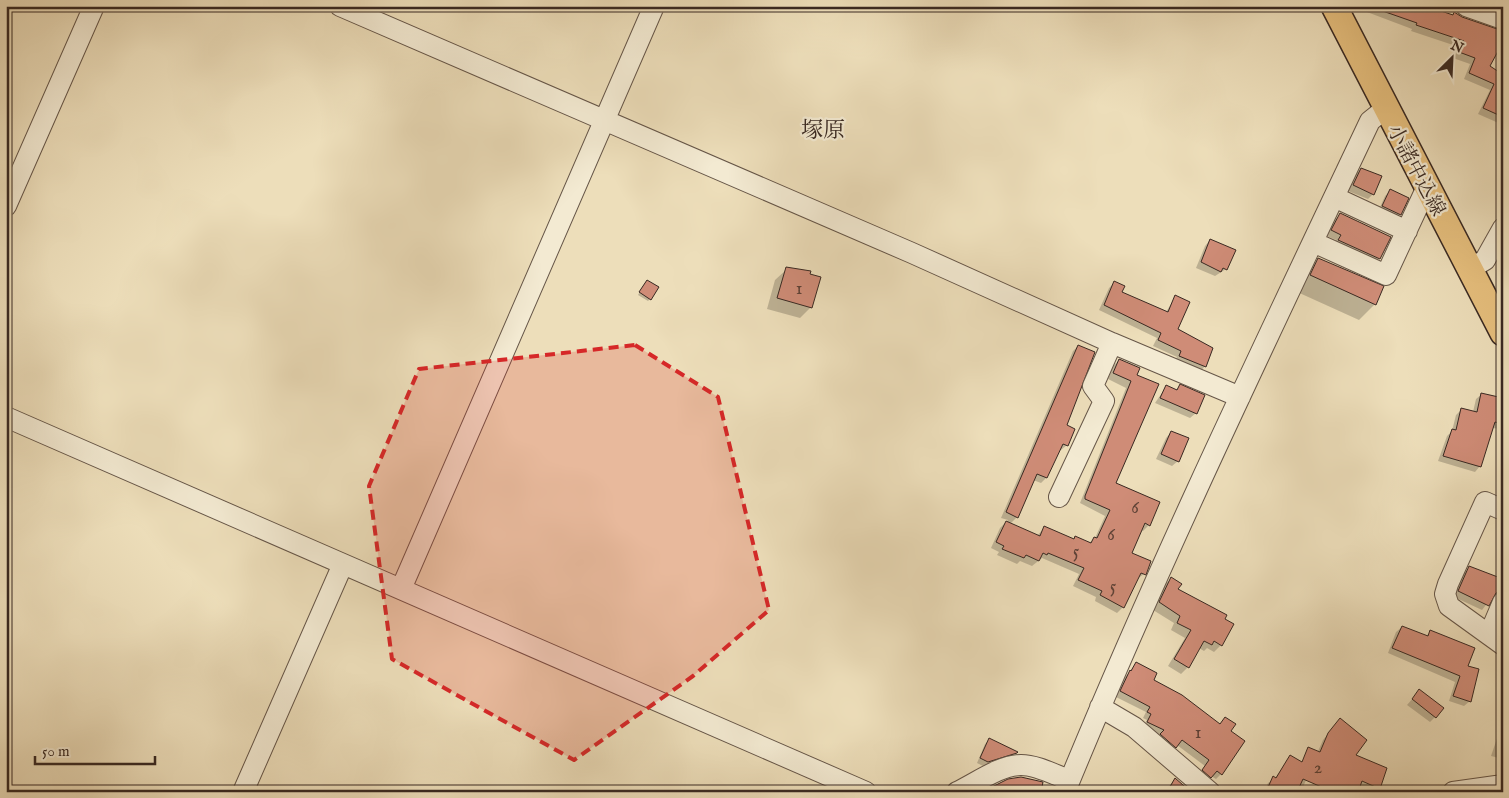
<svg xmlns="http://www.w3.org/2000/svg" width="1509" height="798" font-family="'IM FELL English','Noto Serif JP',serif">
<rect width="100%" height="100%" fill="#eddeba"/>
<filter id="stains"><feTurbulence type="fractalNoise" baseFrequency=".004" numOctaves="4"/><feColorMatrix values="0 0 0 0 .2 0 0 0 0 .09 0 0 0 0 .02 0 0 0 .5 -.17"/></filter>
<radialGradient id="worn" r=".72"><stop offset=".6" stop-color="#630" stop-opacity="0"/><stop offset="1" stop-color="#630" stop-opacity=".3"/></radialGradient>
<!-- shadow -->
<path fill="#0003" d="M1351 6H1422L1451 16 1454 14 1503 93V130L1501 129 1503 125 1478 114 1490 90 1464 79 1470 64 1453 58 1459 47 1411 31 1412 29Z
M1361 169 1373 194 1368 199 1348 191 1356 174Z
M1390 191 1400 214 1394 220 1378 212 1385 196Z
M1340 214 1379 259 1374 264 1334 246 1336 240 1327 236 1335 220Z
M1210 240 1226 269 1215 276 1196 268 1205 246Z
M1319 259 1375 304 1359 320 1295 291 1303 275Z
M787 269 811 307 800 318 767 309 775 280Z
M645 283 650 299 648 301 638 295Z
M1114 283 1121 293 1166 312 1176 296V330L1211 354 1205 366 1200 372 1174 361 1177 357 1153 346 1157 338 1099 310 1109 288Z
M1078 346 1065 425 1067 445 1061 450 1059 449 1046 478 1041 483 1033 480 1017 517 1010 524 1037 536 1045 527 1073 540 1075 537 1089 543 1095 538 1105 516 1080 503 1126 388 1108 379 1113 366 1119 360 1136 376 1114 484 1149 525 1143 531 1140 530 1130 553 1144 574 1137 579 1123 607 1117 613 1095 601 1096 597 1073 586 1079 574 1042 558 1032 566 1020 561 1017 564 997 555 999 552 991 548 1000 528 1008 520 1001 518 1073 351Z
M1180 386 1196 413 1190 418 1155 403 1166 387 1175 391Z
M1482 394 1503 399V429L1492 428 1480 466 1475 472 1438 461 1447 436 1452 431 1456 415 1462 409 1473 412 1476 399Z
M1171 432 1178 461 1172 466 1156 459 1166 438Z
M1470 567 1503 581V598L1493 596 1482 610 1454 597 1464 573Z
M1171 579 1177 589 1221 645 1214 652 1207 648 1204 651 1199 648 1188 667 1181 674 1168 666 1185 638 1171 630 1174 623 1153 610 1164 585Z
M1402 627 1425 637 1431 631 1466 666 1470 701 1464 706 1449 701 1455 682 1388 653 1396 632Z
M1136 664 1152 680 1219 725 1225 718 1229 732 1221 774 1216 779 1211 776 1205 782 1198 776 1205 766 1177 745 1170 752 1156 740 1159 735 1143 727 1147 720 1143 718 1146 712 1116 697 1125 677Z
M1420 690 1435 717 1430 722 1407 705Z
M1503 721V759L1491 756Z
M1335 725 1379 788 1375 792H1369L1311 767 1323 740Z
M989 740 1016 752 1011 757 983 766 977 763 985 744Z
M1289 759 1309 773 1301 792H1264L1268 783 1275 778Z
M1175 779 1190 792H1164Z"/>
<!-- building -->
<path fill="#cf8c77" stroke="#392922" d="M1375 6H1426L1453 15 1454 12 1462 17 1503 31V42L1490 66 1499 72 1503 63V117L1483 108 1494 84 1469 73 1475 58 1459 52 1464 41 1416 25 1417 23 1374 8Z
M1361 168 1382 176 1374 195 1353 185Z
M1390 189 1409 198 1401 215 1382 206Z
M1340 213 1391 237 1380 259 1338 240 1341 235 1331 230Z
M1210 239 1236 250 1227 270 1223 268 1221 272 1201 262Z
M1318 258 1384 286 1376 305 1310 275Z
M786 267 811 271 810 274 821 277 812 308 777 298Z
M647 280 659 287 651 300 639 292Z
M1114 281 1125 286 1122 292 1168 312 1175 295 1190 302 1178 329 1213 348 1206 367 1179 356 1181 351 1158 340 1161 333 1104 305Z
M1078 345 1095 352 1067 425 1075 429 1068 446 1063 444 1047 478 1037 474 1018 518 1006 512Z
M1119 359 1140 368 1137 375 1159 384 1116 483 1160 502 1150 526 1145 523 1132 553 1151 561 1146 575 1141 573 1124 608 1100 595 1102 591 1078 580 1084 568 1048 553 1047 555 1043 553 1039 561 1026 555 1024 558 1002 549 1004 546 996 542 1006 521 1040 536 1044 526 1074 539 1075 536 1091 543 1094 537 1097 538 1110 510 1085 499V496L1131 381 1113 373Z
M1180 384 1205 395 1197 414 1160 398 1166 385 1177 390Z
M1481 393 1503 398V424L1495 422 1481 467 1443 456 1452 429 1456 430 1461 408 1477 412Z
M1171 431 1189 438 1179 462 1161 454Z
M1469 566 1503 579V590L1496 593 1489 606 1458 591Z
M1171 577 1182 584 1178 589 1227 615 1225 619 1234 624 1222 646 1214 641 1212 645 1204 641 1189 668 1174 659 1191 630 1177 623 1180 616 1159 602Z
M1402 626 1428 636 1430 630 1475 648 1468 666 1479 669 1471 702 1453 696 1460 676 1392 648Z
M1136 662 1157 673 1154 680 1182 695 1220 724 1225 717 1236 724 1231 731 1245 741 1222 775 1217 771 1211 778 1202 770 1209 760 1182 740 1176 748 1160 734 1164 730 1147 722 1151 714 1147 712 1150 707 1120 691 1130 670 1131 671Z
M1419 689 1444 708 1436 718 1412 699Z
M1340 718 1367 740 1356 755 1387 768 1380 789 1362 781 1358 792H1333L1303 779 1297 792H1266L1273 776 1276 778 1290 755 1302 762 1308 747 1320 752 1328 733Z
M989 738 1018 752 1017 753 988 762 980 758Z
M1021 777 1043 782 1041 792H982L1008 779Z
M1175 778 1191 792H1167Z"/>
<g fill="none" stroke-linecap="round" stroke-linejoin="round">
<!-- minor casing -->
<g stroke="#665648" stroke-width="22">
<path id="minor" d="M340 6 912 253 1112 343 1240 397
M1466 6 1503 19
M1334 197 1407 231
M6 206 94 6
M1313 242 1386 275 1426 189
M1470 269 1485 260 1503 228
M6 417 866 792
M1059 497 1104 401 1093 386 1112 343
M1503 510 1485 502 1448 584 1445 594 1449 606 1503 645
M401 589 654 6
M1489 635 1503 602
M1100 707 1134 727 1210 792
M243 792 343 564
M957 792C976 783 1000 765 1021 765 1037 765 1055 775 1069 780
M1065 792C1158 565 1265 343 1370 121L1385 109
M1453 792 1503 785"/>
</g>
<!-- major casing -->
<g stroke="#392922" stroke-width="28">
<path id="major" d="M1334 6 1503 333"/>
</g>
<!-- minor -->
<use href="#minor" stroke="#f3ead2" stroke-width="20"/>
<!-- major -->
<use href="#major" stroke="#e6bf7d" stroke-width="25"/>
</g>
<!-- marked area -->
<path fill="#d62828" fill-opacity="0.2" stroke="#d62828" stroke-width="4" stroke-dasharray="10 6" stroke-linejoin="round" d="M635 345 718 397 769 610 693 676 574 760 392 659 369 486 419 369Z"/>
<g text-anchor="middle" stroke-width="4.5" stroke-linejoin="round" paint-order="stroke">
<!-- number labels -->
<g font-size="18" fill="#5e4237">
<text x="799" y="294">1</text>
<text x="1135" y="513">6</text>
<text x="1111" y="540">6</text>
<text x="1076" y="557">5</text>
<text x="1113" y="592">5</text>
<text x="1198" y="738">1</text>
<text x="1318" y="773">2</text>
</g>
<!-- street labels -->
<g font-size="20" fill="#392922" stroke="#f3ead2">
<text transform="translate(1417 170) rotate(62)" y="7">小諸中込線</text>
</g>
<!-- quarter labels -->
<g font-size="22" fill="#392922" stroke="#f3ead2">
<text x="823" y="137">塚原</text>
</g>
</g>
<!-- margin -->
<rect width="1509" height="798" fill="none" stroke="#eddeba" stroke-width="25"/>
<rect x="8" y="8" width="1494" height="783" fill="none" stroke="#392922" stroke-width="2.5"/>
<rect x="12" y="12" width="1484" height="773" fill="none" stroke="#392922"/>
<!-- north arrow -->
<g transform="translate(1452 58) rotate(24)" stroke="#f3ead2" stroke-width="4" paint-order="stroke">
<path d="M0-4L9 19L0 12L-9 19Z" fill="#392922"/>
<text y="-8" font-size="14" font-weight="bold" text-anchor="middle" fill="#392922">N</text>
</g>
<!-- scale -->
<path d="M35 756v8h120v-8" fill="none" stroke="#392922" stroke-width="2.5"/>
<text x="42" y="756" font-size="15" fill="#392922" stroke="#f3ead2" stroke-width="4" paint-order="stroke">50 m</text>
<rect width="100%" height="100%" filter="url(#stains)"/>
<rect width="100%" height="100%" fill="url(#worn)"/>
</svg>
